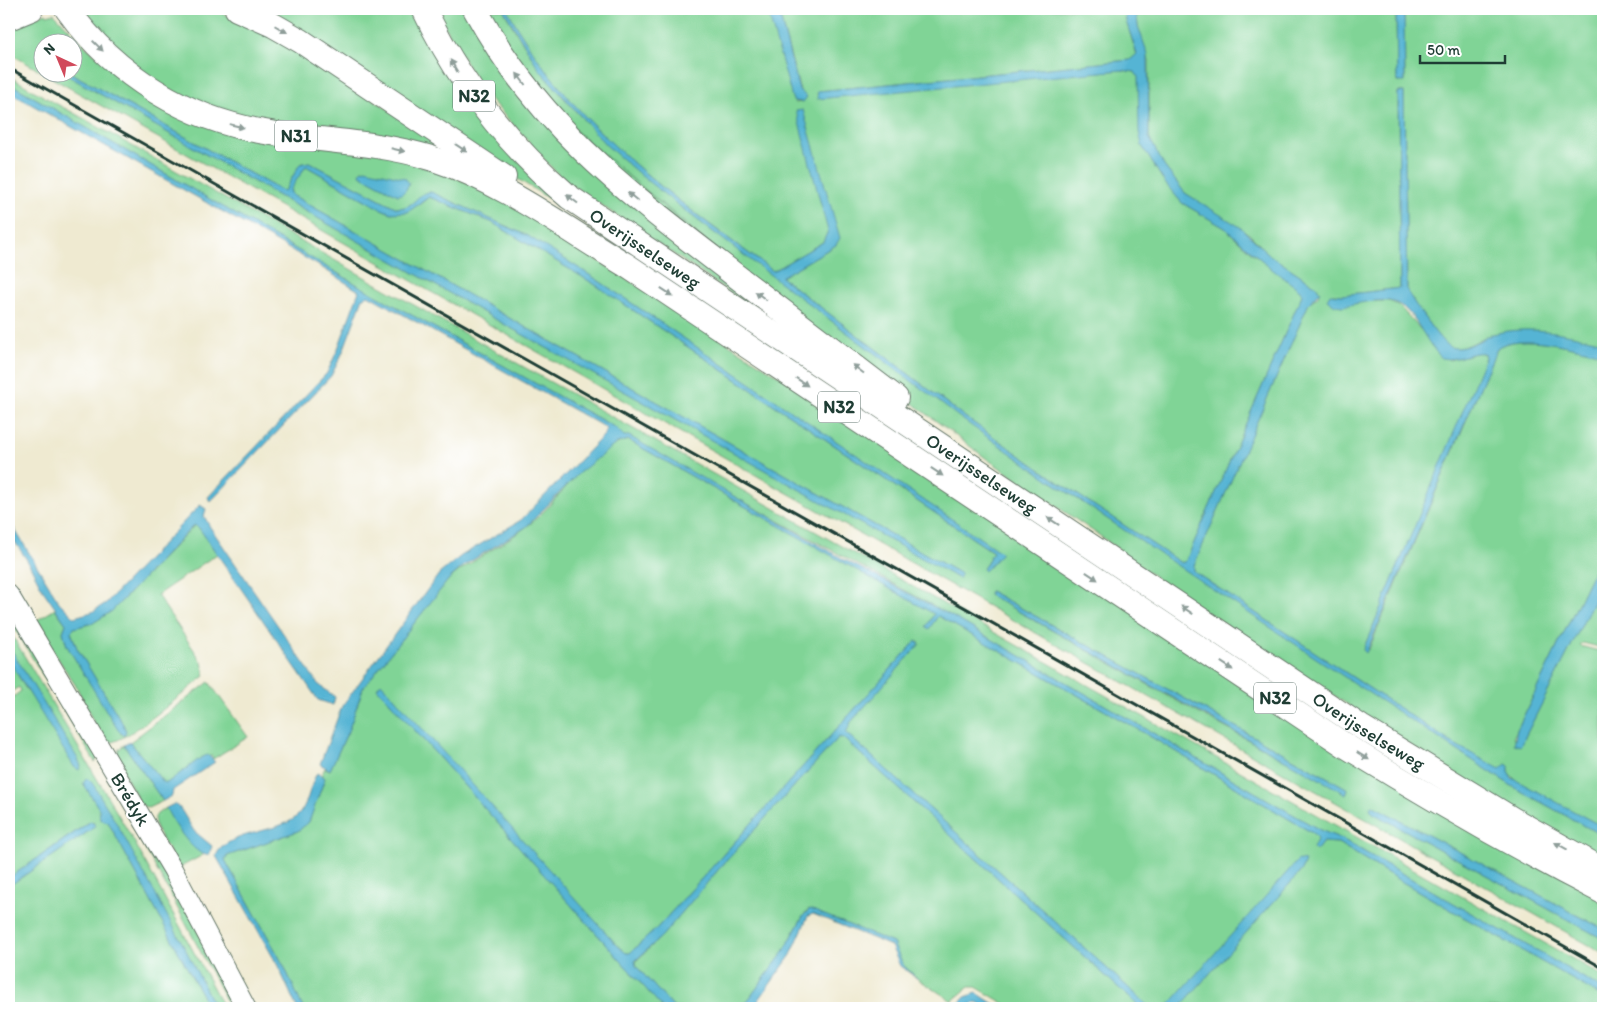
<svg xmlns="http://www.w3.org/2000/svg" width="1612" height="1017" font-family="Itim,sans-serif">
<rect width="100%" height="100%" fill="#fff"/>
<filter id="ink" filterUnits="userSpaceOnUse"><feTurbulence type="fractalNoise" baseFrequency=".02" numOctaves="2"/><feDisplacementMap in="SourceGraphic" scale="10" xChannelSelector="R" yChannelSelector="G"/><feConvolveMatrix kernelMatrix="1 2 1 2 8 2 1 2 1" color-interpolation-filters="sRGB"/></filter>
<filter id="wash" filterUnits="userSpaceOnUse"><feTurbulence type="fractalNoise" baseFrequency=".0096" numOctaves="4" result="noise"/><feDisplacementMap in="SourceGraphic" scale="20" xChannelSelector="R" yChannelSelector="G"/><feGaussianBlur stdDeviation="1.12" result="paint"/><feColorMatrix in="noise" values="0 0 0 0 0 0 0 0 0 0 0 0 0 0 0 0 0 1.4 0 .05"/><feComposite in="paint" operator="in"/></filter>
<g filter="url(#wash)">
<rect width="100%" height="100%" fill="#efead1"/>
<!-- green -->
<path fill="#80d496" stroke="#508865" fill-rule="evenodd" d="M75 9H210L255 25 484 169 250 122 157 85Z
M253 9H414L552 195 549 199Z
M435 9H469L510 74 889 400 561 178 481 89Z
M483 9H503C548 94 616 157 692 216L1052 482 1515 788 1603 836V859L1468 783 1172 590 1103 538 987 459 804 322 765 291 558 116Z
M507 9H767L795 103 803 102 778 9H1125L1126 21 1137 55 1130 60 818 91 816 93 1122 70 1135 72 1139 77 1142 146 1165 183 1182 203 1225 228 1250 251 1301 290 1302 295 1186 561 1181 563 1054 479 965 417 781 277 836 245 828 231 823 242 773 271C671 196 567 123 507 9Z
M1136 9H1396L1397 82 1405 81 1404 9H1603V342C1571 335 1549 332 1516 333 1509 334 1500 333 1493 334 1478 338 1465 352 1450 347 1442 345 1410 298 1407 290L1404 92H1398L1400 288 1342 295 1333 294 1375 301H1389L1398 305 1449 360 1480 352 1485 355 1483 365 1363 650 1369 649 1497 348C1519 331 1578 349 1603 354V552L1513 738 1524 739 1603 583V648L1583 643 1580 646 1603 652V827L1518 782 1509 773V769L1506 764 1500 770 1449 741 1194 572V565L1309 303 1319 295 1315 285 1271 256 1249 234 1185 193 1164 166 1149 137V61L1138 26Z
M46 13 47 15 54 13 86 47 150 96 389 155 484 188 1603 901V929L1372 805 1371 811 1373 813 1603 939V953L43 73H63L493 318 959 578 961 574 292 195 290 189 306 166 379 208 391 213 419 205 429 197 491 222 594 284 993 552 983 569 1001 553 596 279 528 236 431 192C417 194 413 209 397 208L309 162 300 164 286 188 284 191 280 190 71 73 72 42H42V72L9 53V28ZM362 169 409 183C407 189 404 192 398 195L361 175ZM990 591 1341 785 1348 789 1346 793 1202 715 989 595Z
M9 76C30 88 50 101 72 112L1603 976V989L1342 839 1320 830 948 614 624 436 616 428 370 292 9 83Z
M628 440 935 614 927 627 929 628 938 616 1146 734 1314 834 1318 838 1316 851 1323 842 1338 843 1397 879 1603 997V1008H1179L1302 870 1298 860 1171 1005 1166 1008H1151L846 733 851 722 920 643 916 641 657 928 630 953H626L617 945 377 688 663 1008H303L284 966 225 860 227 856 298 831 309 822 325 778 321 775 325 768 330 770 349 729 363 688 449 579C473 559 501 546 526 527 559 503 586 451 628 440Z
M195 525 199 528 217 554 157 595 202 662 205 676C189 688 125 744 109 742 104 742 102 738 100 735L76 686 34 622 55 609 66 624 63 632 67 646 122 735 126 731 123 724 77 648 71 632 74 628 93 623 112 611Z
M9 607 99 756 95 762 9 619Z
M9 630 135 843 224 1008H215C177 929 130 856 83 783L108 822 209 1008H9V886L92 829 94 822H89L9 878V700L21 691 19 687 9 693V660L24 686 81 766 9 646Z
M209 682 248 737 213 759 212 756 202 757 167 783 163 782 130 742Z
M839 737 844 739 1141 1008H1012L976 987H969L952 1001 918 979 903 965 893 943 809 909 803 916 783 953 742 1008H674L636 966 635 962 662 936 718 870Z
M124 745 163 801 148 808 141 805 116 758 119 749Z
M166 808 184 836 203 855 179 868 156 829 154 819 157 814Z
M138 822 180 895 173 899 132 825Z
M181 897 215 963 233 1008H230L174 901Z"/>
<!-- water -->
<path fill="#55b4d4" stroke="#3a7884" d="M503 9H507C567 122 671 197 773 271L823 242 828 231 796 111 803 110 840 238 836 245 781 277 965 417 1054 479 1181 563 1186 561 1302 295 1300 290 1273 270 1225 228 1182 203 1165 183 1142 146 1139 132 1138 77 1135 72 1122 70 817 99 818 91 1130 60 1137 54 1126 21 1125 9H1136L1138 26 1148 55 1149 137 1164 166 1185 193 1240 227 1271 256 1315 285 1320 291 1309 303 1194 565V572L1449 741 1500 769 1506 764 1509 766V773L1512 778 1603 827V836L1515 788 1349 680 1052 482 963 420 692 216 645 179 606 145 539 69Z
M767 9H778L799 90 807 97 803 102 793 101Z
M1396 9H1404L1405 82H1397Z
M63 73H71L280 190 284 191 286 188 300 164 309 162 397 208C415 209 416 192 431 192L528 236 596 279 1002 553 985 571 983 569 993 552 594 284 491 222 429 197 408 212 391 213 379 208 306 166 290 190 292 195 961 574 959 579 493 318Z
M9 83 370 292 616 428 624 436H629L845 560 948 614 1320 830 1342 839 1603 989V997L1397 879 1338 843 1323 842 1316 851 1313 848 1318 838 1314 834 1146 734 938 616 929 629 926 627 934 614 628 440 617 443 579 473 526 527 466 564 449 579 363 688 349 729 330 770 320 764 342 706 439 574 461 556 521 520 604 435 606 428 368 295 363 298 342 354 331 376 210 502 208 497 327 373 337 351 359 291 316 264 9 92Z
M1398 92H1404L1407 290C1410 298 1442 345 1450 347 1466 352 1482 337 1497 333 1532 325 1569 334 1603 342V354C1578 349 1519 331 1497 348L1366 653 1363 650 1485 358 1484 353C1470 351 1457 362 1442 358 1424 343 1415 306 1390 301 1375 299 1357 304 1342 306L1335 305 1327 299 1330 294 1342 295 1400 288Z
M365 169 405 178 409 183C407 189 404 194 398 195L360 175 361 171Z
M200 505 206 509 204 516 210 527 318 684 335 697 333 705 318 700 199 528 194 525 112 611 93 623 74 628 71 632 77 648 123 724 126 731 124 736 118 730 67 646 63 632 66 624 44 592 27 560 9 533V520L59 602 74 617 92 612 106 603Z
M1603 552V583L1524 739 1520 746 1514 744 1517 730Z
M990 591 1341 785 1348 789 1346 794 989 595Z
M916 641 920 644 851 722 846 733 1151 1008H1141L844 739 839 737 718 870 662 936 635 961 636 966 674 1008H663L377 688 381 683 617 945 626 953H630L657 928Z
M9 646 78 759 81 766 79 770 74 767 9 660Z
M130 742 163 782 167 783 202 757 208 755 215 762 173 790 172 796 163 801 124 745Z
M317 773 325 778 309 822 298 831 227 856 225 860 284 966 303 1008H297L278 966 216 856C225 832 275 833 295 818 308 808 309 787 317 773Z
M87 778 93 784 118 826 186 950 215 1008H209L108 822 100 819 99 809 83 783Z
M174 804 180 808 194 831 212 846 209 855C195 858 171 820 166 808Z
M1372 805 1603 929V939L1373 813 1370 808Z
M91 821 95 825 92 829 9 886V878Z
M1298 860 1305 861 1302 870 1179 1008H1166Z
M810 909 893 943 903 965 918 979 900 966 891 946 813 914 808 916 791 955 753 1008H742L783 953 803 916Z
M977 993 1000 1008H985L977 1002 964 1008H955L965 997Z"/>
</g>
<g filter="url(#ink)">
<g fill="none" stroke-linecap="round" stroke-linejoin="round">
<!-- secondary casing -->
<g stroke="#687a6b" stroke-width="21">
<path id="secondary" d="M9 595 173 870 246 1008"/>
</g>
<!-- highway casing -->
<g stroke="#687a6b" stroke-width="26">
<g id="highway">
<path d="M67 9C115 76 189 121 271 133 324 141 379 142 431 158 501 181 563 227 626 265L1346 746C1430 798 1515 847 1603 892"/>
<path d="M237 9 273 25 301 41 504 177"/>
<path id="s1" d="M424 9C459 83 507 144 569 197L1361 727 1514 820 1603 870"/>
<path d="M475 9C539 127 627 192 731 272 786 314 841 356 896 398"/>
<path d="M9 18 31 9"/>
</g>
</g>
<!-- secondary -->
<use href="#secondary" stroke="#fff" stroke-width="19"/>
<!-- highway -->
<use href="#highway" stroke="#fff" stroke-width="24"/>
<!-- rail -->
<path stroke="#1f3d34" stroke-width="3" d="M9 68 1603 968"/>
</g>
<!-- one-way arrows -->
<defs><path id="oneway-solid" d="M-6-.8H1V-3.2L6.5 0L1 3.2V.8H-6Z" transform="scale(1.25)"/></defs>
<g fill="#8f9e9a">
<use href="#oneway-solid" transform="translate(281 29) rotate(30)"/>
<use href="#oneway-solid" transform="translate(98 46) rotate(45)"/>
<use href="#oneway-solid" transform="translate(454 66) rotate(-121)"/>
<use href="#oneway-solid" transform="translate(521 79) rotate(-127)"/>
<use href="#oneway-solid" transform="translate(237 126) rotate(14)"/>
<use href="#oneway-solid" transform="translate(461 148) rotate(34)"/>
<use href="#oneway-solid" transform="translate(398 150) rotate(13)"/>
<use href="#oneway-solid" transform="translate(633 197) rotate(-140)"/>
<use href="#oneway-solid" transform="translate(572 199) rotate(-143)"/>
<use href="#oneway-solid" transform="translate(667 292) rotate(34)"/>
<use href="#oneway-solid" transform="translate(761 296) rotate(-143)"/>
<use href="#oneway-solid" transform="translate(858 369) rotate(-143)"/>
<use href="#oneway-solid" transform="translate(802 382) rotate(34)"/>
<use href="#oneway-solid" transform="translate(937 472) rotate(34)"/>
<use href="#oneway-solid" transform="translate(1053 521) rotate(-146)"/>
<use href="#oneway-solid" transform="translate(1092 576) rotate(34)"/>
<use href="#oneway-solid" transform="translate(1187 610) rotate(-146)"/>
<use href="#oneway-solid" transform="translate(1227 666) rotate(34)"/>
<use href="#oneway-solid" transform="translate(1363 756) rotate(32)"/>
<use href="#oneway-solid" transform="translate(1561 846) rotate(-151)"/>
</g>
</g>
<g text-anchor="middle" stroke-width="4.5" stroke-linejoin="round" paint-order="stroke">
<!-- shield labels -->
<g fill="#fff" stroke="#627771" stroke-width="1">
<rect x="453" y="80.5" width="42" height="31" rx="4"/>
<rect x="275" y="120.5" width="42" height="31" rx="4"/>
<rect x="818" y="391.5" width="42" height="31" rx="4"/>
<rect x="1254" y="682.5" width="42" height="31" rx="4"/>
</g>
<g font-size="18" font-weight="bold" fill="#1f3d34">
<text x="474" y="102">N32</text>
<text x="296" y="142">N31</text>
<text x="839" y="413">N32</text>
<text x="1275" y="704">N32</text>
</g>
<!-- street labels -->
<g font-size="19" fill="#1f3d34" stroke="#fff">
<text dy="7" stroke="none"><textPath href="#s1" startOffset="331">Overijsselseweg</textPath></text>
<text dy="7" stroke="none"><textPath href="#s1" startOffset="736">Overijsselseweg</textPath></text>
<text dy="7" stroke="none"><textPath href="#s1" startOffset="1201">Overijsselseweg</textPath></text>
<text transform="translate(131 799) rotate(59)" y="7">Brédyk</text>
</g>
</g>
<!-- margin -->
<rect width="1612" height="1017" fill="none" stroke="#fff" stroke-width="30"/>
<!-- north arrow -->
<g transform="translate(58 58) rotate(316)"><circle r="24" fill="#ffffff" stroke="#a5b1ae"/>
<path d="M0-4L9 19L0 12L-9 19Z" fill="#d1495b"/>
<text y="-8" font-size="14" font-weight="bold" text-anchor="middle" fill="#1f3d34">N</text>
</g>
<!-- scale -->
<path d="M1420 55v8h85v-8" fill="none" stroke="#1f3d34" stroke-width="2.5"/>
<text x="1427" y="55" font-size="15" fill="#1f3d34" stroke="#ffffff" stroke-width="4" paint-order="stroke">50 m</text>
</svg>
